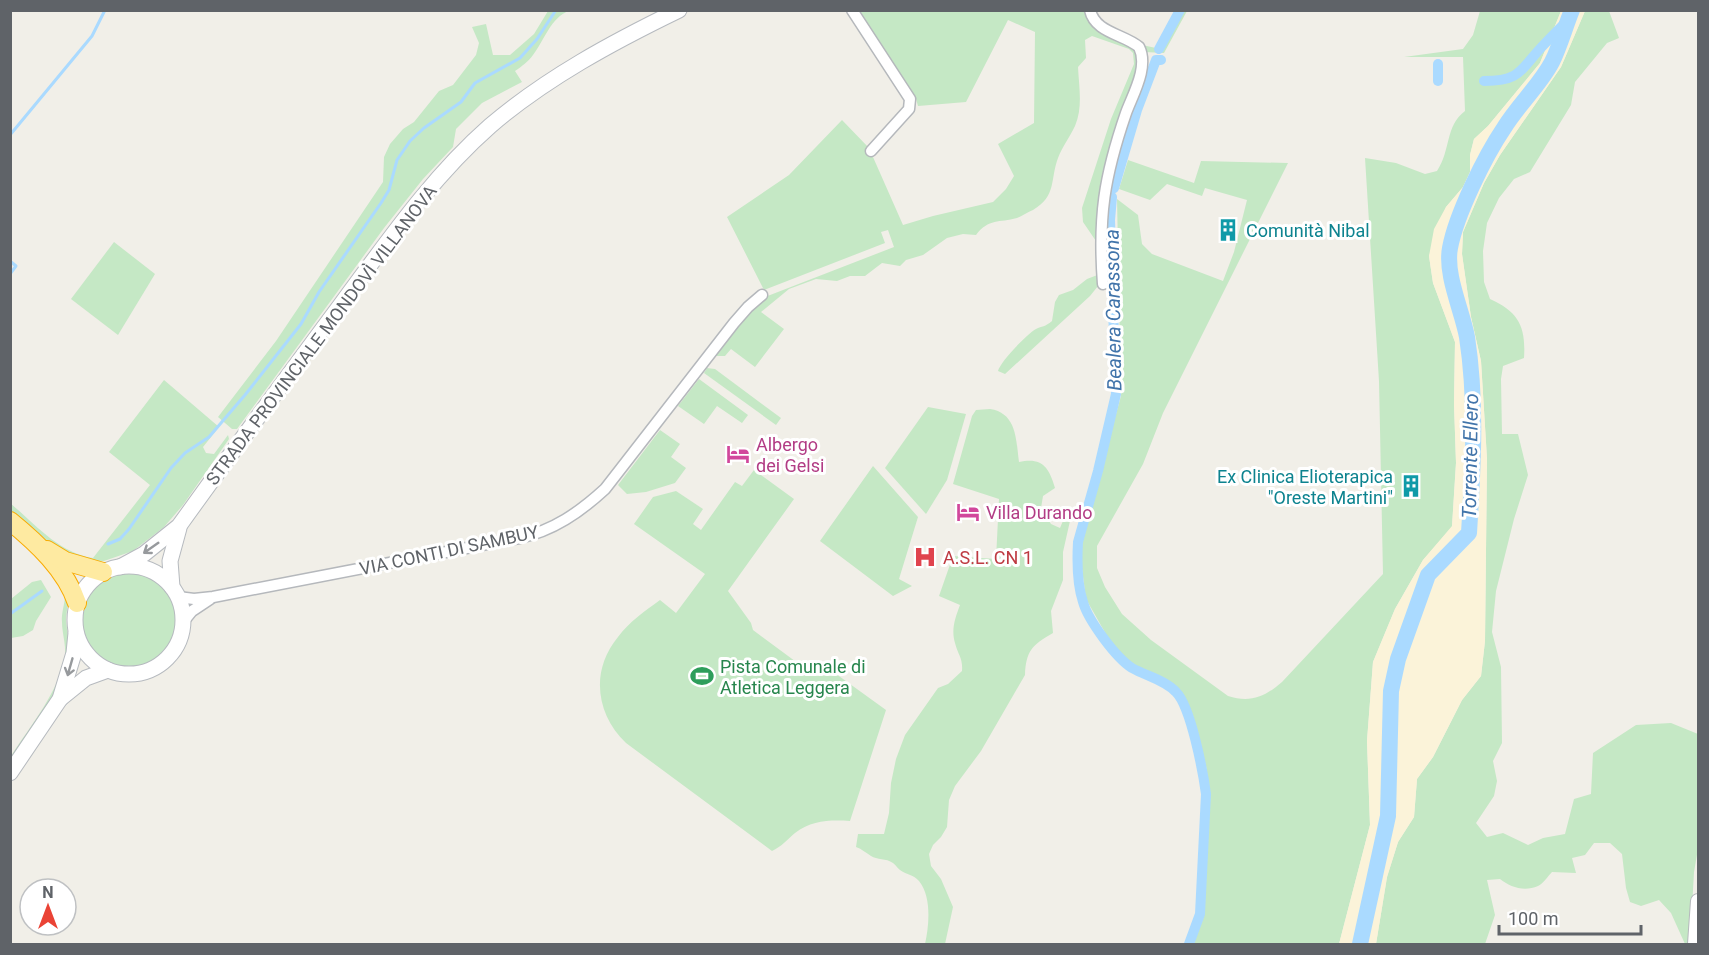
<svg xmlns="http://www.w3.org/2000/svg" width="1709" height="955" viewBox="0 0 1709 955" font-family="Roboto,sans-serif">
	<rect width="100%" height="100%" fill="#f1efe8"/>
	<g fill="#c5e8c5">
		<path d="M548 11H569C551 17 544 41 533 55 528 62 522 66 515 71L522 82 482 103 456 129 453 147 423 179 384 228 237 429H232L218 417 276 341 383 182 384 157 390 144 403 129 414 122 439 91 453 85 476 55 479 43 472 27 486 24 493 55H510L534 34Z"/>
		<path d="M856 11H1087L1136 50 1139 64C1120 123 1094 182 1098 244L1083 222 1082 208 1111 119 1134 64 1133 53 1129 49 1092 36 1085 40 1086 58 1078 67C1079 87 1083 107 1075 126 1070 137 1062 147 1058 158 1050 179 1057 196 1033 210 1028 212 1022 216 1017 218 999 223 989 218 976 235L963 234 947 238 923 255 906 260 900 266 882 263 865 276H850L837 281 816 279 789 289 761 312 784 329 755 367 731 349 725 356H714L740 321 765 297 894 247 888 230 881 232 885 243 764 290 727 217 789 175 842 120 869 148 903 225 933 216 993 202 1006 189 1014 176 998 144 1034 123 1035 32 1008 20 966 102 918 106 916 99Z"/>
		<path d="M1175 11H1187L1164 53 1145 52 1142 45 1156 48Z"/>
		<path d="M1480 11H1561L1540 63 1488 126 1474 139 1470 155V172L1463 187 1446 207 1429 256 1433 283 1455 342 1454 404 1456 463 1452 527 1423 560 1395 609 1373 662 1367 741 1370 825 1339 944H1193L1203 919 1204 906 1209 787 1206 766 1189 706 1182 694 1174 686 1138 667 1121 655 1111 643 1086 599 1080 554 1081 540 1121 396 1117 199 1138 215 1142 244 1152 254 1223 281 1234 252 1247 200 1205 188 1202 196 1167 184 1150 200 1119 189 1128 160 1194 183 1201 161 1288 163 1163 413 1143 464 1097 546V568L1105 587 1122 614 1151 640 1228 696C1250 703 1265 697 1282 682L1383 574 1379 381 1365 158 1396 163 1425 174 1437 171C1451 150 1445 126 1465 111L1463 57H1404L1463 49 1473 35Z"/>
		<path d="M1585 11H1609L1619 38 1607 43 1575 82 1571 105 1530 172 1514 179 1499 198 1487 223 1483 251 1484 282 1490 299C1519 312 1526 327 1524 358L1503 366 1501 379 1502 434H1518L1528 475 1514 519 1496 591 1492 632 1501 667 1502 743 1493 761 1497 781 1494 796 1476 823 1487 837 1503 833 1528 845 1543 838 1565 834 1574 799 1591 794 1593 753 1636 725 1671 723 1698 734V849L1694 872 1690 944H1685L1671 913 1659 900 1641 906 1630 902 1626 888 1622 854 1610 843H1594L1585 855 1572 858 1576 873 1552 872C1548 876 1543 884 1538 886 1524 892 1510 887 1500 879L1487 880 1495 915 1485 944H1376L1387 877 1398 842 1414 817 1417 779 1433 757 1462 700 1481 676 1485 641 1487 459 1481 361 1471 317 1462 254 1463 232 1484 183 1500 155 1561 67Z"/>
		<path d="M114 242 155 274 118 335 71 299Z"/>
		<path d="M1100 274 1098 286 1090 296 1005 374 998 371C1000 362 1027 334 1036 329 1042 326 1045 327 1052 321L1055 302 1059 295 1073 290 1087 279Z"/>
		<path d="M707 368 715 369 781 418 776 425 704 373Z"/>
		<path d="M699 379 748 415 742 423 717 406 704 424 678 406Z"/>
		<path d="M164 380 219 427 203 447 206 453 214 454 228 435 229 439 183 505 164 527 133 551 104 561H84L48 543 11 511 10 503C35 524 59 553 93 558L150 485 109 452Z"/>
		<path d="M928 407 966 414 947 480 926 514 885 468Z"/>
		<path d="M990 409C1017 413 1016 440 1019 462 1042 457 1049 467 1055 488L1043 496 1041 508 1051 524 1060 528 1065 516 1072 512 1063 552V580L1051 611 1053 633C1032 645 1026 651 1025 675L981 751 955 786 949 800 947 827 941 837 933 845 929 854 931 866 941 879 953 907 945 944H925C929 926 932 897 919 881 913 874 906 875 900 870 897 868 896 865 893 863 886 858 877 860 871 856 866 853 862 849 856 847L858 834H884L889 813 891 783 896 759 905 735 938 688 948 684 962 671C963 658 958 655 955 643 951 630 955 618 960 605L939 596 953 556 996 559 999 499 953 484 972 416 976 410Z"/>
		<path d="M660 430 680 444 671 457 686 468 675 483 646 492 627 494 618 485Z"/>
		<path d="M873 466 918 517 899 579 912 586 893 596 820 541Z"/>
		<path d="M754 470 794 499 728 591 751 623 753 630 803 667 813 664 832 671 886 710 850 821C830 820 812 820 795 833 788 839 781 847 772 851L626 743C596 714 590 671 618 637 629 622 645 611 660 600L676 613 705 574 634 524 653 497 676 491 703 509 693 524 701 530 735 482 742 486Z"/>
		<path d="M11 528C30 545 55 564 67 588 71 598 66 610 66 620 67 632 70 645 68 657 63 692 30 732 11 761V756C30 726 60 691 65 655 66 644 62 633 62 622 61 613 65 604 65 595 63 572 27 547 11 533Z"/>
		<circle cx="129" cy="620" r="47"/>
		<path d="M41 580 51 597 36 621 33 630 23 636 11 638V599L32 582Z"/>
	</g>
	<path fill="#fbf3d9" d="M1561 11H1585L1561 67 1500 155 1484 183 1463 232 1462 254 1471 317 1481 361 1487 459 1485 641 1481 676 1462 700 1433 757 1417 779 1414 817 1398 842 1387 877 1376 944H1339L1370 825 1367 741 1373 662 1395 609 1423 560 1452 526 1456 463 1454 404 1455 342 1433 283 1429 256 1434 229 1446 207 1463 187 1470 172V155L1474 139 1488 126 1540 63Z"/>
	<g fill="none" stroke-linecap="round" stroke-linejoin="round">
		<g stroke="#aadaff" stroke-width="3">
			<path d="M10 135 92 36 105 10"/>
			<path d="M10 261 16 266 10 274"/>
			<path d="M108 544 120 539 129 529 171 468 185 453 209 437 245 395 301 324 319 292 381 203 389 190 397 160 410 141 424 128 461 102 475 83 520 58 537 39 556 10"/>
			<path d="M10 614 42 591"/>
		</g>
		<g stroke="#aadaff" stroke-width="10">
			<path d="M1159 49 1180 10"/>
			<path d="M1438 64V81"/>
			<path d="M1484 81C1517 81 1519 73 1538 51 1548 40 1558 30 1568 20"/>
			<path d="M1114 188 1137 110 1156 60H1161"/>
			<path d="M1112 197 1110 220 1116 394 1098 471 1078 542C1077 560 1077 584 1083 602 1088 620 1116 658 1132 668 1146 676 1165 680 1176 692 1191 707 1203 772 1206 794L1200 914 1189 944"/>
		</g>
		<path stroke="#aadaff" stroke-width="16" d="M1360 944 1388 816 1391 691 1398 659 1428 575 1469 533C1473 468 1477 402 1467 337 1462 310 1445 275 1450 248 1456 215 1485 156 1504 128 1518 105 1540 85 1552 62 1560 46 1565 27 1572 10"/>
		<g stroke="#b5b8bc" stroke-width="13">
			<g id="minor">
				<path d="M852 10 910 99 909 109 871 151"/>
				<path d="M1090 10C1095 33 1124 34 1139 47 1149 67 1133 94 1126 113 1104 177 1098 217 1103 284"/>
				<path d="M178 597 194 599 213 597 519 538C553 531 580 512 605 489L734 323 748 307 762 295"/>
				<path d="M183 622 192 611 210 599"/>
			</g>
		</g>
		<g stroke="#b5b8bc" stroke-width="16">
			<path id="tertiary" d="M1695 944 1698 901"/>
		</g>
		<g stroke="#b6babf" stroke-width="17">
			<g id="secondary">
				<circle cx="129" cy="620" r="54"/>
				<path d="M120 567 144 554 179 526C233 451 287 377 342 303 388 241 432 177 490 126 546 78 613 42 679 10"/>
				<path d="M172 587 170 561 179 528"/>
				<path d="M60 699 86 678 108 670"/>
				<path d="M10 773 60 699 74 653 76 633"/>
			</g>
		</g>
		<g stroke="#f9ab00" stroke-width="20">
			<g id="trunk">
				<path d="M10 521C37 543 66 570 77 603"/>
				<path d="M47 550 65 561 103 572"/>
			</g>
		</g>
		<use href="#minor" stroke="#fff" stroke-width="10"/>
		<use href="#tertiary" stroke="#fff" stroke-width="14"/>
		<use href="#secondary" stroke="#fff" stroke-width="15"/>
		<use href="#trunk" stroke="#feeaa1" stroke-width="18"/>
	</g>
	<defs><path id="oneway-shaft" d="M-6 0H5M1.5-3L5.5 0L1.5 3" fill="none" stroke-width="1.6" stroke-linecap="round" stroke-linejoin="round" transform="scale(1.5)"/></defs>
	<g stroke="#979a9d">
		<use href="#oneway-shaft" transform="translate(151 548) rotate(145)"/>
		<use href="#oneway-shaft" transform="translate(70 667) rotate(106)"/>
	</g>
	<defs>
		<g id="building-bare" transform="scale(1.8)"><path d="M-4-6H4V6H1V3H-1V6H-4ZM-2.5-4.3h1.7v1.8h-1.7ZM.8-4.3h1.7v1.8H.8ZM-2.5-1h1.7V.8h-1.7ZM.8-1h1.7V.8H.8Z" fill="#0f9aa8" stroke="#fff" stroke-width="2.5" paint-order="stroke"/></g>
		<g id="hotel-bare" transform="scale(1.8)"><path d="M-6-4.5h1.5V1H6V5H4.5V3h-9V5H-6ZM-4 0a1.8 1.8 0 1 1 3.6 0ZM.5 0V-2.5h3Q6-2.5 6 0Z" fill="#d1479c" stroke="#fff" stroke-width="2.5" paint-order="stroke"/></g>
		<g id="hospital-bare" transform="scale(1.8)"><path d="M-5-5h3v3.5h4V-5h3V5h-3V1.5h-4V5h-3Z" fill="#e0444e" stroke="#fff" stroke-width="2.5" paint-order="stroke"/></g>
		<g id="stadium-bare" transform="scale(1.8)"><path d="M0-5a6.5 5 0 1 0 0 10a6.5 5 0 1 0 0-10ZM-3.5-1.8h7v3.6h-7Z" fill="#2e9e5b" stroke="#fff" stroke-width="2.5" paint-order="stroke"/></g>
	</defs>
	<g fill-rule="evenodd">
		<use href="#building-bare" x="1228" y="230"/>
		<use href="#hotel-bare" x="738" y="454"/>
		<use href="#building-bare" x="1411" y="486"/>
		<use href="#hotel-bare" x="968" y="512"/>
		<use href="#hospital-bare" x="925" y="557"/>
		<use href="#stadium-bare" x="702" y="676"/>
	</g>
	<g text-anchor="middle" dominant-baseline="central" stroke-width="6" stroke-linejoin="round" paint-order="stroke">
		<g font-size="18" fill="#0d838f" stroke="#fff" text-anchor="start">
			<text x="1246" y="230">Comunità Nibal</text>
			<text x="1393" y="476" text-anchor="end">Ex Clinica Elioterapica<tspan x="1393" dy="21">"Oreste Martini"</tspan></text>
		</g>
		<g font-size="18" fill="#5f6368" stroke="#fff">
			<text transform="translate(321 335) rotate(-53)">STRADA PROVINCIALE MONDOVÌ VILLANOVA</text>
			<text transform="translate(449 550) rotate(-12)">VIA CONTI DI SAMBUY</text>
		</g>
		<g font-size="18" fill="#b23c85" stroke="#fff" text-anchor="start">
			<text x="756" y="444">Albergo<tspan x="756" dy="21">dei Gelsi</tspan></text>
			<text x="986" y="512">Villa Durando</text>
		</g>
		<g font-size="18" fill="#be3a42" stroke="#fff" text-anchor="start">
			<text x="943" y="557">A.S.L. CN 1</text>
		</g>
		<g font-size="18" fill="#27864d" stroke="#fff" text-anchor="start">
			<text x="720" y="666">Pista Comunale di<tspan x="720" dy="21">Atletica Leggera</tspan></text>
		</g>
		<g font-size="20" font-style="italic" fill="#4174aa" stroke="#fff">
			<text transform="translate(1113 310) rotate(-91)">Bealera Carassona</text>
			<text transform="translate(1470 456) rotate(-89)">Torrente Ellero</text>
		</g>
	</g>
	<rect width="1709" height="955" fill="none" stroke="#5f6368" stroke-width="24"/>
	<g transform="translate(48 907)"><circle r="28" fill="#ffffff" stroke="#bfc1c3" stroke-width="1.5"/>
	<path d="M0-4.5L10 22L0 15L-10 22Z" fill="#ea4335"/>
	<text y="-9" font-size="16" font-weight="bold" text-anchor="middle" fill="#5f6368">N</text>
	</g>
	<path d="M1499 925v9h142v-9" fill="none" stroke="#5f6368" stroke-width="3"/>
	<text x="1508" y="925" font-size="18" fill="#5f6368" stroke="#ffffff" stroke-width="4.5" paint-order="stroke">100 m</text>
</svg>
